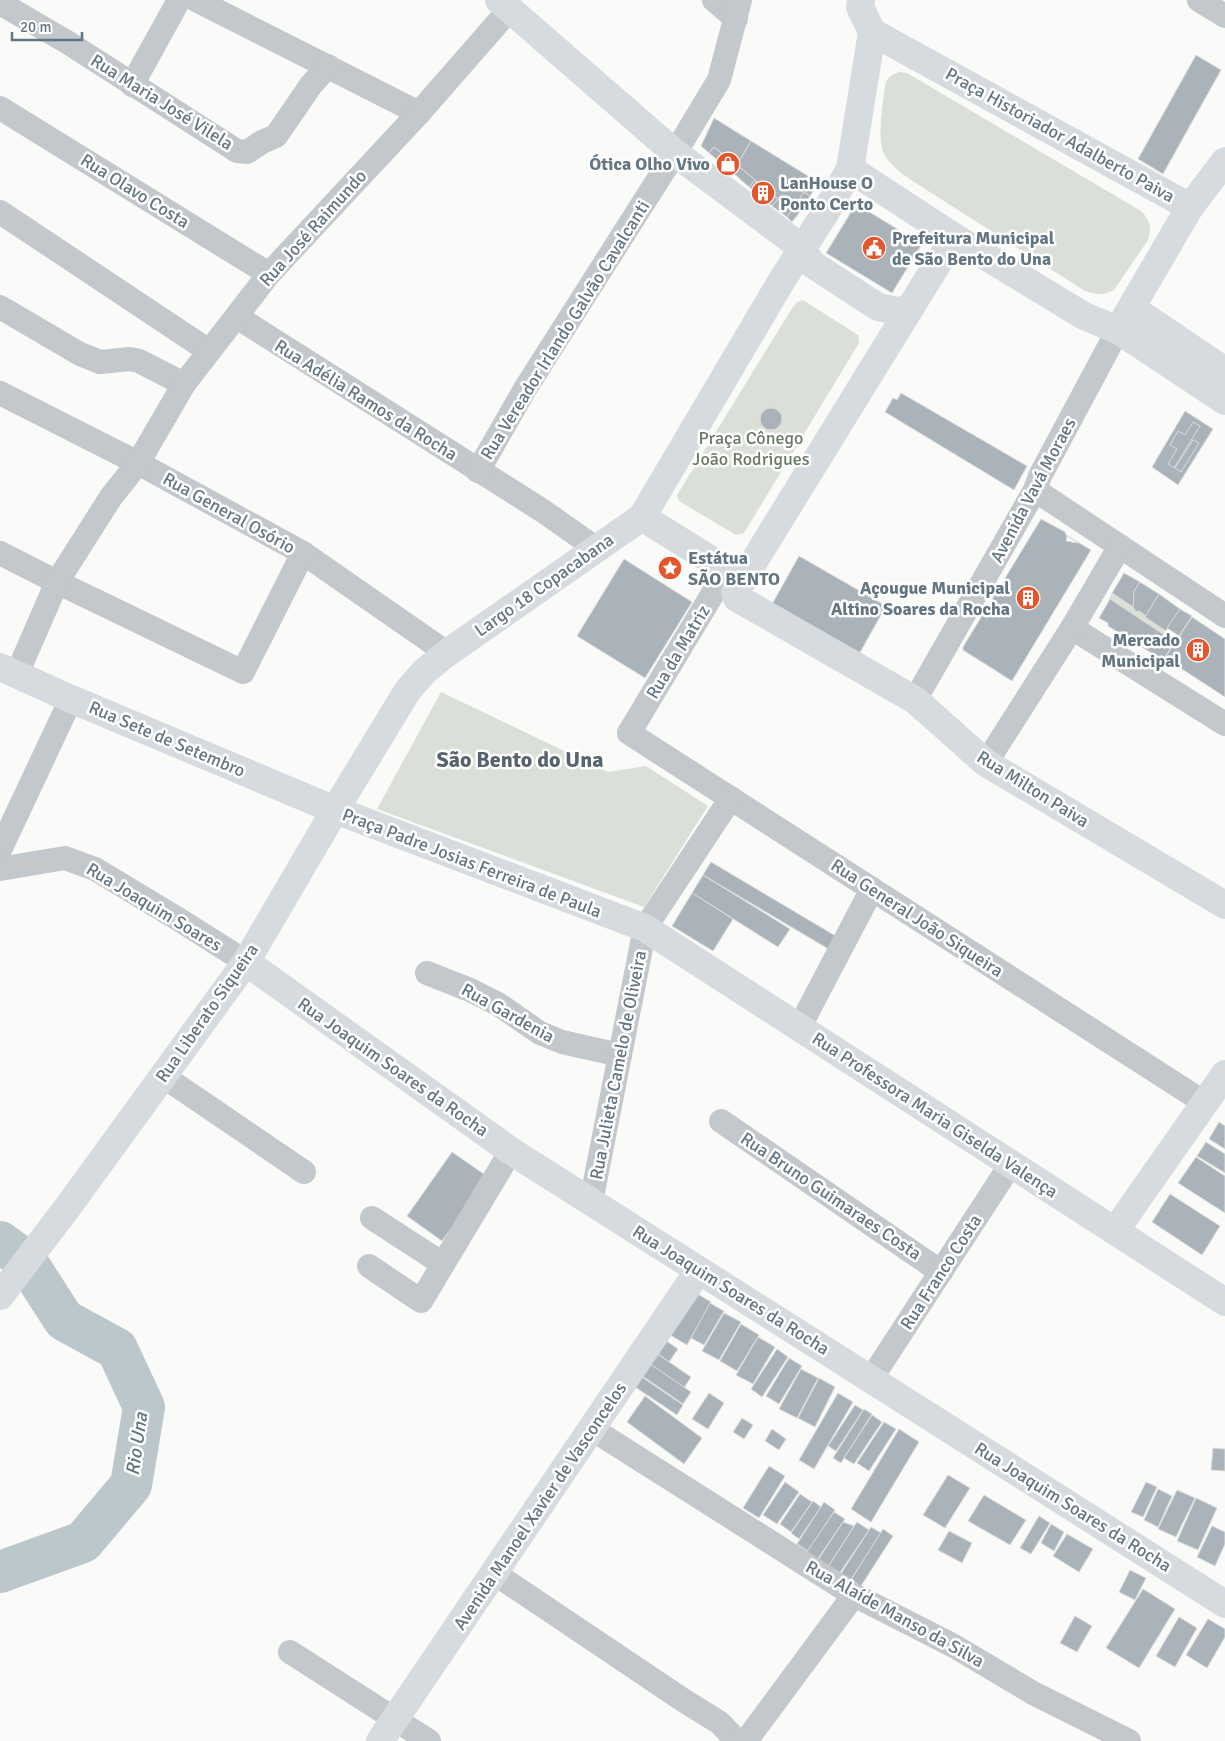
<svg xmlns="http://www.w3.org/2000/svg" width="1225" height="1741" viewBox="0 0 1225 1741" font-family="Signika,sans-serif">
	<rect width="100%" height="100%" fill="#fafaf8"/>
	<g fill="#dadfd7">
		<path d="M900 72 907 73 1141 211C1150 220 1152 228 1148 240L1114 290C1104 296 1095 294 1085 291L911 180C901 173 892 166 885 156 876 140 883 105 885 86 886 78 892 74 900 72Z"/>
		<path d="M803 300 858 335 859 343 744 533 736 535 684 504 678 500 677 495 791 310 797 302Z"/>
		<path d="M1112 593 1134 608 1136 612 1139 611 1166 631 1163 635 1109 599Z"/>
		<path d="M441 692 608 772 646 766 708 806 644 907 377 809Z"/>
	</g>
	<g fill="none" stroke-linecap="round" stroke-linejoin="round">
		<path stroke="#bbc7cb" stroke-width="42" d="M0 1242 26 1261 64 1320 117 1349 144 1407 131 1485 83 1542 0 1572"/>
	</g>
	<g fill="#aab3b9" stroke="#dcdcda">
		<path d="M1196 55 1221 70 1163 174 1138 159Z"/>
		<path d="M714 118 751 141 737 165 714 147 709 153 701 146Z"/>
		<path d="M751 141 813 179 792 210 737 165Z"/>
		<path d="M714 147 725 156 720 162 709 153Z"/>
		<path d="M725 156 737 165 732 172 720 162Z"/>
		<path d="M737 165 755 180 749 187 732 172Z"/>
		<path d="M813 179 819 183 810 196 804 192Z"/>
		<path d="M755 180 778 199 772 206 749 187Z"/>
		<path d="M804 192 810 196 802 209 795 205Z"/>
		<path d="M778 199 792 210 787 217 772 206Z"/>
		<path d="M856 204 922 244 892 293 826 253Z"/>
		<path d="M795 205 802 209 792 222 787 217Z"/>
		<path d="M901 393 1027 466 1014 490 885 412 893 398 897 400Z"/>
		<circle cx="771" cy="419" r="11"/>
		<path d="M1185 411 1213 429 1178 485 1152 467Z"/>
		<path d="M1193 422 1200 426 1174 468 1168 464 1177 449 1170 445 1178 431 1185 435Z"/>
		<path d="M1193 440 1199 443 1181 472 1175 468Z"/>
		<path d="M1041 519 1065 532 1067 537 1066 541 1078 543 1066 535 1091 550 1012 681 963 650V647Z"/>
		<path d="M799 556 886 606 854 663 767 613Z"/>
		<path d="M624 559 692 602 645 678 577 636Z"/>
		<path d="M1124 573 1140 582 1133 607 1112 593Z"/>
		<path d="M1140 582 1159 594 1146 616 1139 611 1136 612 1133 607 1134 591Z"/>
		<path d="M1159 594 1180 609 1166 631 1145 617Z"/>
		<path d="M1110 599 1175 642 1163 660 1108 626V623L1099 618Z"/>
		<path d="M1180 609 1192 616 1179 636 1167 628Z"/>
		<path d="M1192 617 1225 639V697L1165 658Z"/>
		<path d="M711 862 839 938 832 951 703 875Z"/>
		<path d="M703 875 790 929 778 947 692 893Z"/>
		<path d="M692 893 733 919 713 951 672 926Z"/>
		<path d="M1219 1122 1225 1126V1149L1209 1139Z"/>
		<path d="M1206 1142 1225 1154V1173L1197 1156Z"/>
		<path d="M452 1152 488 1177 442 1241 407 1216Z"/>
		<path d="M1196 1157 1225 1176V1213L1178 1183Z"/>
		<path d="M1170 1194 1220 1226 1202 1255 1152 1222Z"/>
		<path d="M694 1292 711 1302 687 1345 670 1335Z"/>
		<path d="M710 1303 724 1311 704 1345 691 1338Z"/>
		<path d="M724 1313 741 1322 719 1360 702 1351Z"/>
		<path d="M741 1324 759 1335 737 1371 720 1361Z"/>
		<path d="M758 1337 775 1347 753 1384 736 1375Z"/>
		<path d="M665 1340 678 1349 669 1362 657 1353Z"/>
		<path d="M777 1349 788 1357 762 1397 751 1389Z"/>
		<path d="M656 1353 691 1377 684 1388 649 1363Z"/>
		<path d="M789 1358 802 1366 779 1404 766 1396Z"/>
		<path d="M649 1363 691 1392 683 1404 641 1375Z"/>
		<path d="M801 1369 818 1378 797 1418 779 1409Z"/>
		<path d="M639 1375 683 1405 677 1415 632 1385Z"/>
		<path d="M819 1378 835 1387 815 1427 798 1418Z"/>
		<path d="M709 1393 724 1403 708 1429 692 1419Z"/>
		<path d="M838 1393 853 1402 814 1469 799 1460Z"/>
		<path d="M645 1396 702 1438 684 1464 627 1422Z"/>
		<path d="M855 1405 863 1410 836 1451 828 1446Z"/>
		<path d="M864 1409 872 1414 841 1463 833 1458Z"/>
		<path d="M872 1415 882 1422 854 1464 844 1458Z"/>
		<path d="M742 1418 753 1425 744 1439 733 1432Z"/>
		<path d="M884 1422 896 1429 869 1471 857 1463Z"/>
		<path d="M772 1429 786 1439 779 1450 765 1441Z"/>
		<path d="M899 1429 919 1442 871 1522 851 1509Z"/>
		<path d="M1213 1448 1225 1449V1471L1211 1470Z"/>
		<path d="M769 1466 785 1476 759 1518 743 1508Z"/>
		<path d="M948 1475 970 1488 945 1528 923 1515Z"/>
		<path d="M785 1482 799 1492 777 1524 763 1515Z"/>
		<path d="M1146 1482 1157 1487 1143 1517 1131 1512Z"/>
		<path d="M1158 1489 1172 1496 1158 1527 1144 1520Z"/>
		<path d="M1177 1490 1195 1498 1176 1537 1158 1529Z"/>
		<path d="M800 1494 812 1502 791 1532 780 1524Z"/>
		<path d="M984 1495 1026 1520 1010 1545 968 1521Z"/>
		<path d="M1196 1498 1217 1508 1198 1550 1177 1541Z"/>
		<path d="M813 1501 821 1507 799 1539 791 1533Z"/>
		<path d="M824 1502 835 1510 808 1551 797 1544Z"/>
		<path d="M834 1512 845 1519 817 1560 806 1553Z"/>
		<path d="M1039 1516 1050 1523 1031 1554 1020 1548Z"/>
		<path d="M843 1522 854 1526 828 1567 818 1560Z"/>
		<path d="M857 1522 869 1530 839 1574 828 1567Z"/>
		<path d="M1051 1524 1064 1532 1054 1551 1041 1543Z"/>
		<path d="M1212 1526 1225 1532V1544L1215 1566 1197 1557Z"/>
		<path d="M871 1527 881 1533 850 1581 840 1575Z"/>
		<path d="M883 1529 893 1536 859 1589 849 1583Z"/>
		<path d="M949 1531 972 1543 962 1563 938 1550Z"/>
		<path d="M1067 1534 1093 1549 1079 1572 1053 1556Z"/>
		<path d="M1130 1570 1146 1578 1135 1600 1119 1592Z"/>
		<path d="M1143 1589 1175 1609 1139 1668 1106 1648Z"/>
		<path d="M1075 1616 1092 1626 1077 1652 1060 1643Z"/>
		<path d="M1179 1617 1197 1628 1175 1667 1156 1656Z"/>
		<path d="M1208 1619 1225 1629V1637L1207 1668 1186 1655Z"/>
	</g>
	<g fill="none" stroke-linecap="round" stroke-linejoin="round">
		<g stroke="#c3c8cc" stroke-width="24">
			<path d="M196 0 419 113"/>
			<path d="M714 0 736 19"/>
			<path d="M1199 0 1225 16"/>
			<path d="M0 3 67 42 237 151 247 152 262 142 276 136 311 85 328 66"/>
			<path d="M132 85 179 0"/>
			<path d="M0 108 269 274"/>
			<path d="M0 212 209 351"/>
			<path d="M0 307 80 354 100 362 130 359 139 361 184 384"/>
			<path d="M237 317 543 511 597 549"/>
			<path d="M0 393 138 463 303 553 447 653"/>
			<path d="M478 471 525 389 675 153 719 80 740 0"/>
			<path d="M1035 490 1225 616"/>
			<path d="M0 553 57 582 243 672 303 553"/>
			<path d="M727 570 629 733 1205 1103"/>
			<path d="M1072 628 1225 724"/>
			<path d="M17 674 57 582 111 497 138 463 184 384 269 274 419 113 510 9"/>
			<path d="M915 700 1035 490 1040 476 1118 330"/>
			<path d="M986 763 1072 628 1120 546"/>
			<path d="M0 850 71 699"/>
			<path d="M0 869 65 858 95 869 178 919 246 962"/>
			<path d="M427 973 470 990 498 1004 540 1033 562 1042 620 1055"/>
			<path d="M799 1028 872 889"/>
			<path d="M163 1076 304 1172"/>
			<path d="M721 1121 941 1272"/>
			<path d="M591 1202 645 928 731 798"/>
			<path d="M372 1218 443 1264"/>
			<path d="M369 1266 421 1301 511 1151"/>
			<path d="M871 1379 1011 1164"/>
			<path d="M592 1429 854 1595 954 1646 1033 1693 1129 1741"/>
			<path d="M494 1573 683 1700 720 1723 732 1736 733 1741"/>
			<path d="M290 1652 429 1741"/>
			<path d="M746 1741 854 1595"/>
		</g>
		<g stroke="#d6dbdf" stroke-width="28">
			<path d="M499 0 675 153 802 248 812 264 878 307 897 311 908 309"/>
			<path d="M872 32 1190 207"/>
			<path d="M850 169 954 237 1084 316 1118 330 1225 401"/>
			<path d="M954 237 735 592 737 598 915 700 986 763 1225 905"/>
			<path d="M1132 308 1225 371"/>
			<path d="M1118 330 1190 207 1225 161"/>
			<path d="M642 517 743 580"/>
			<path d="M0 667 71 699 335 810 645 928 1225 1302"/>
			<path d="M246 962 511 1151 1225 1604"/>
			<path d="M1115 1231 1225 1074"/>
			<path d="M0 1296 67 1208 246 962 335 810 408 690 425 671 447 653 642 517 782 280 824 215 850 169 872 32 860 7 861 0"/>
			<path d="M380 1741 699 1270"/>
		</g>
	</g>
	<defs>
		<g id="shop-disc" transform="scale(1.25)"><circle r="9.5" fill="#e4572e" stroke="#fff"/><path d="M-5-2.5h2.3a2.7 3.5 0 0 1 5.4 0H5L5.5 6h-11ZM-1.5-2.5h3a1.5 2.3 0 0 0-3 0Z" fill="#fff"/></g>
		<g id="building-disc" transform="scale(1.25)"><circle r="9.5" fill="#e4572e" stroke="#fff"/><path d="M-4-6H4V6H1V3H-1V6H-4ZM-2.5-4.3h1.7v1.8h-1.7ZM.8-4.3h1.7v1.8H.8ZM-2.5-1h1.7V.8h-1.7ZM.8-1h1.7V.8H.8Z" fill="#fff"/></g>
		<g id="civic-disc" transform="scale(1.25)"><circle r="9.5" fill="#e4572e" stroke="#fff"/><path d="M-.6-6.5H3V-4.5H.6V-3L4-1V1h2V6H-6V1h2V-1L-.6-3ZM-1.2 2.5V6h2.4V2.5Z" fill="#fff"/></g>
		<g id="sight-disc" transform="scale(1.25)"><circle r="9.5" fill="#e4572e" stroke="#fff"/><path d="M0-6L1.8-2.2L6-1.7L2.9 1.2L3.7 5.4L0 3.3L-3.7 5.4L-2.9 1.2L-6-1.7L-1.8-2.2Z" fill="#fff"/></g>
	</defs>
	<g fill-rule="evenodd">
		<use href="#shop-disc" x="728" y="164"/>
		<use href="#building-disc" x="763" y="193"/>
		<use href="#civic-disc" x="874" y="248"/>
		<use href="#sight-disc" x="670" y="568"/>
		<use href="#building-disc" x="1028" y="598"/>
		<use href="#building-disc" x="1198" y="650"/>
	</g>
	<g text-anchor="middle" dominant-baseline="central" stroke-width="5" stroke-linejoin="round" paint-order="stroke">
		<g font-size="18" fill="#657683" stroke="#fff">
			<text transform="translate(162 102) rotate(32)">Rua Maria José Vilela</text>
			<text transform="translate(1060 135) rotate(29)">Praça Historiador Adalberto Paiva</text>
			<text transform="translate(135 191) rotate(32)">Rua Olavo Costa</text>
			<text transform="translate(313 228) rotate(-48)">Rua José Raimundo</text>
			<text transform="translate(565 330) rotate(-58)">Rua Vereador Irlando Galvão Cavalcanti</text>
			<text transform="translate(366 400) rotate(32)">Rua Adélia Ramos da Rocha</text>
			<text transform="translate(1033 490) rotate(-62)">Avenida Vavá Moraes</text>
			<text transform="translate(229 513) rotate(29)">Rua General Osório</text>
			<text transform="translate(544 585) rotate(-35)">Largo 18 Copacabana</text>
			<text transform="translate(678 652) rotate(-59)">Rua da Matriz</text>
			<text transform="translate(167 739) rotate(23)">Rua Sete de Setembro</text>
			<text transform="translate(1033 789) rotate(32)">Rua Milton Paiva</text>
			<text transform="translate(472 863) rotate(21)">Praça Padre Josias Ferreira de Paula</text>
			<text transform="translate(154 907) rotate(31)">Rua Joaquim Soares</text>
			<text transform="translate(917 918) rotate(33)">Rua General João Siqueira</text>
			<text transform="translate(207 1013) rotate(-55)">Rua Liberato Siqueira</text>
			<text transform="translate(508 1013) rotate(29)">Rua Gardenia</text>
			<text transform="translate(618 1065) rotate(-79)">Rua Julieta Camelo de Oliveira</text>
			<text transform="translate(393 1067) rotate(35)">Rua Joaquim Soares da Rocha</text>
			<text transform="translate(935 1115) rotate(33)">Rua Professora Maria Giselda Valença</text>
			<text transform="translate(831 1196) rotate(34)">Rua Bruno Guimaraes Costa</text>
			<text transform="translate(941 1272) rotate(-57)">Rua Franco Costa</text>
			<text transform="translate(731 1290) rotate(32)">Rua Joaquim Soares da Rocha</text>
			<text transform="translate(540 1506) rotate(-56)">Avenida Manoel Xavier de Vasconcelos</text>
			<text transform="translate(1073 1507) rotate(32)">Rua Joaquim Soares da Rocha</text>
			<text transform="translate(895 1614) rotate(29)">Rua Alaíde Manso da Silva</text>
		</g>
		<g font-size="18" font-weight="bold" fill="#657683" stroke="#fff" text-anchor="end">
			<text x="710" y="164">Ótica Olho Vivo</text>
			<text x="780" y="183" text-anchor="start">LanHouse O<tspan x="780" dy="21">Ponto Certo</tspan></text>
			<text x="892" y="238" text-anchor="start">Prefeitura Municipal<tspan x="892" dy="21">de São Bento do Una</tspan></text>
			<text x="688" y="558" text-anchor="start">Estátua<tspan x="688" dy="21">SÃO BENTO</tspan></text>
			<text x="1010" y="588">Açougue Municipal<tspan x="1010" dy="21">Altino Soares da Rocha</tspan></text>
			<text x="1180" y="640">Mercado<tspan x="1180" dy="21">Municipal</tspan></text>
		</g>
		<g font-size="18" fill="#687a64" stroke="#fff">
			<text x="751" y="438">Praça Cônego<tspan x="751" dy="21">João Rodrigues</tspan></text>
		</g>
		<g font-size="19" font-style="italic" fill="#60757c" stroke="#fff">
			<text transform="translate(137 1444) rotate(-82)">Rio Una</text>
		</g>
		<g font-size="22" font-weight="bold" fill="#57646e" stroke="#fff">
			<text x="520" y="759">São Bento do Una</text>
		</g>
	</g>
	<path d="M12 32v8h70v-8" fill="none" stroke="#657683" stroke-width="2.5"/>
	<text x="20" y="32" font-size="15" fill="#657683" stroke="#ffffff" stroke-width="4" paint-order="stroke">20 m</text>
</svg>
